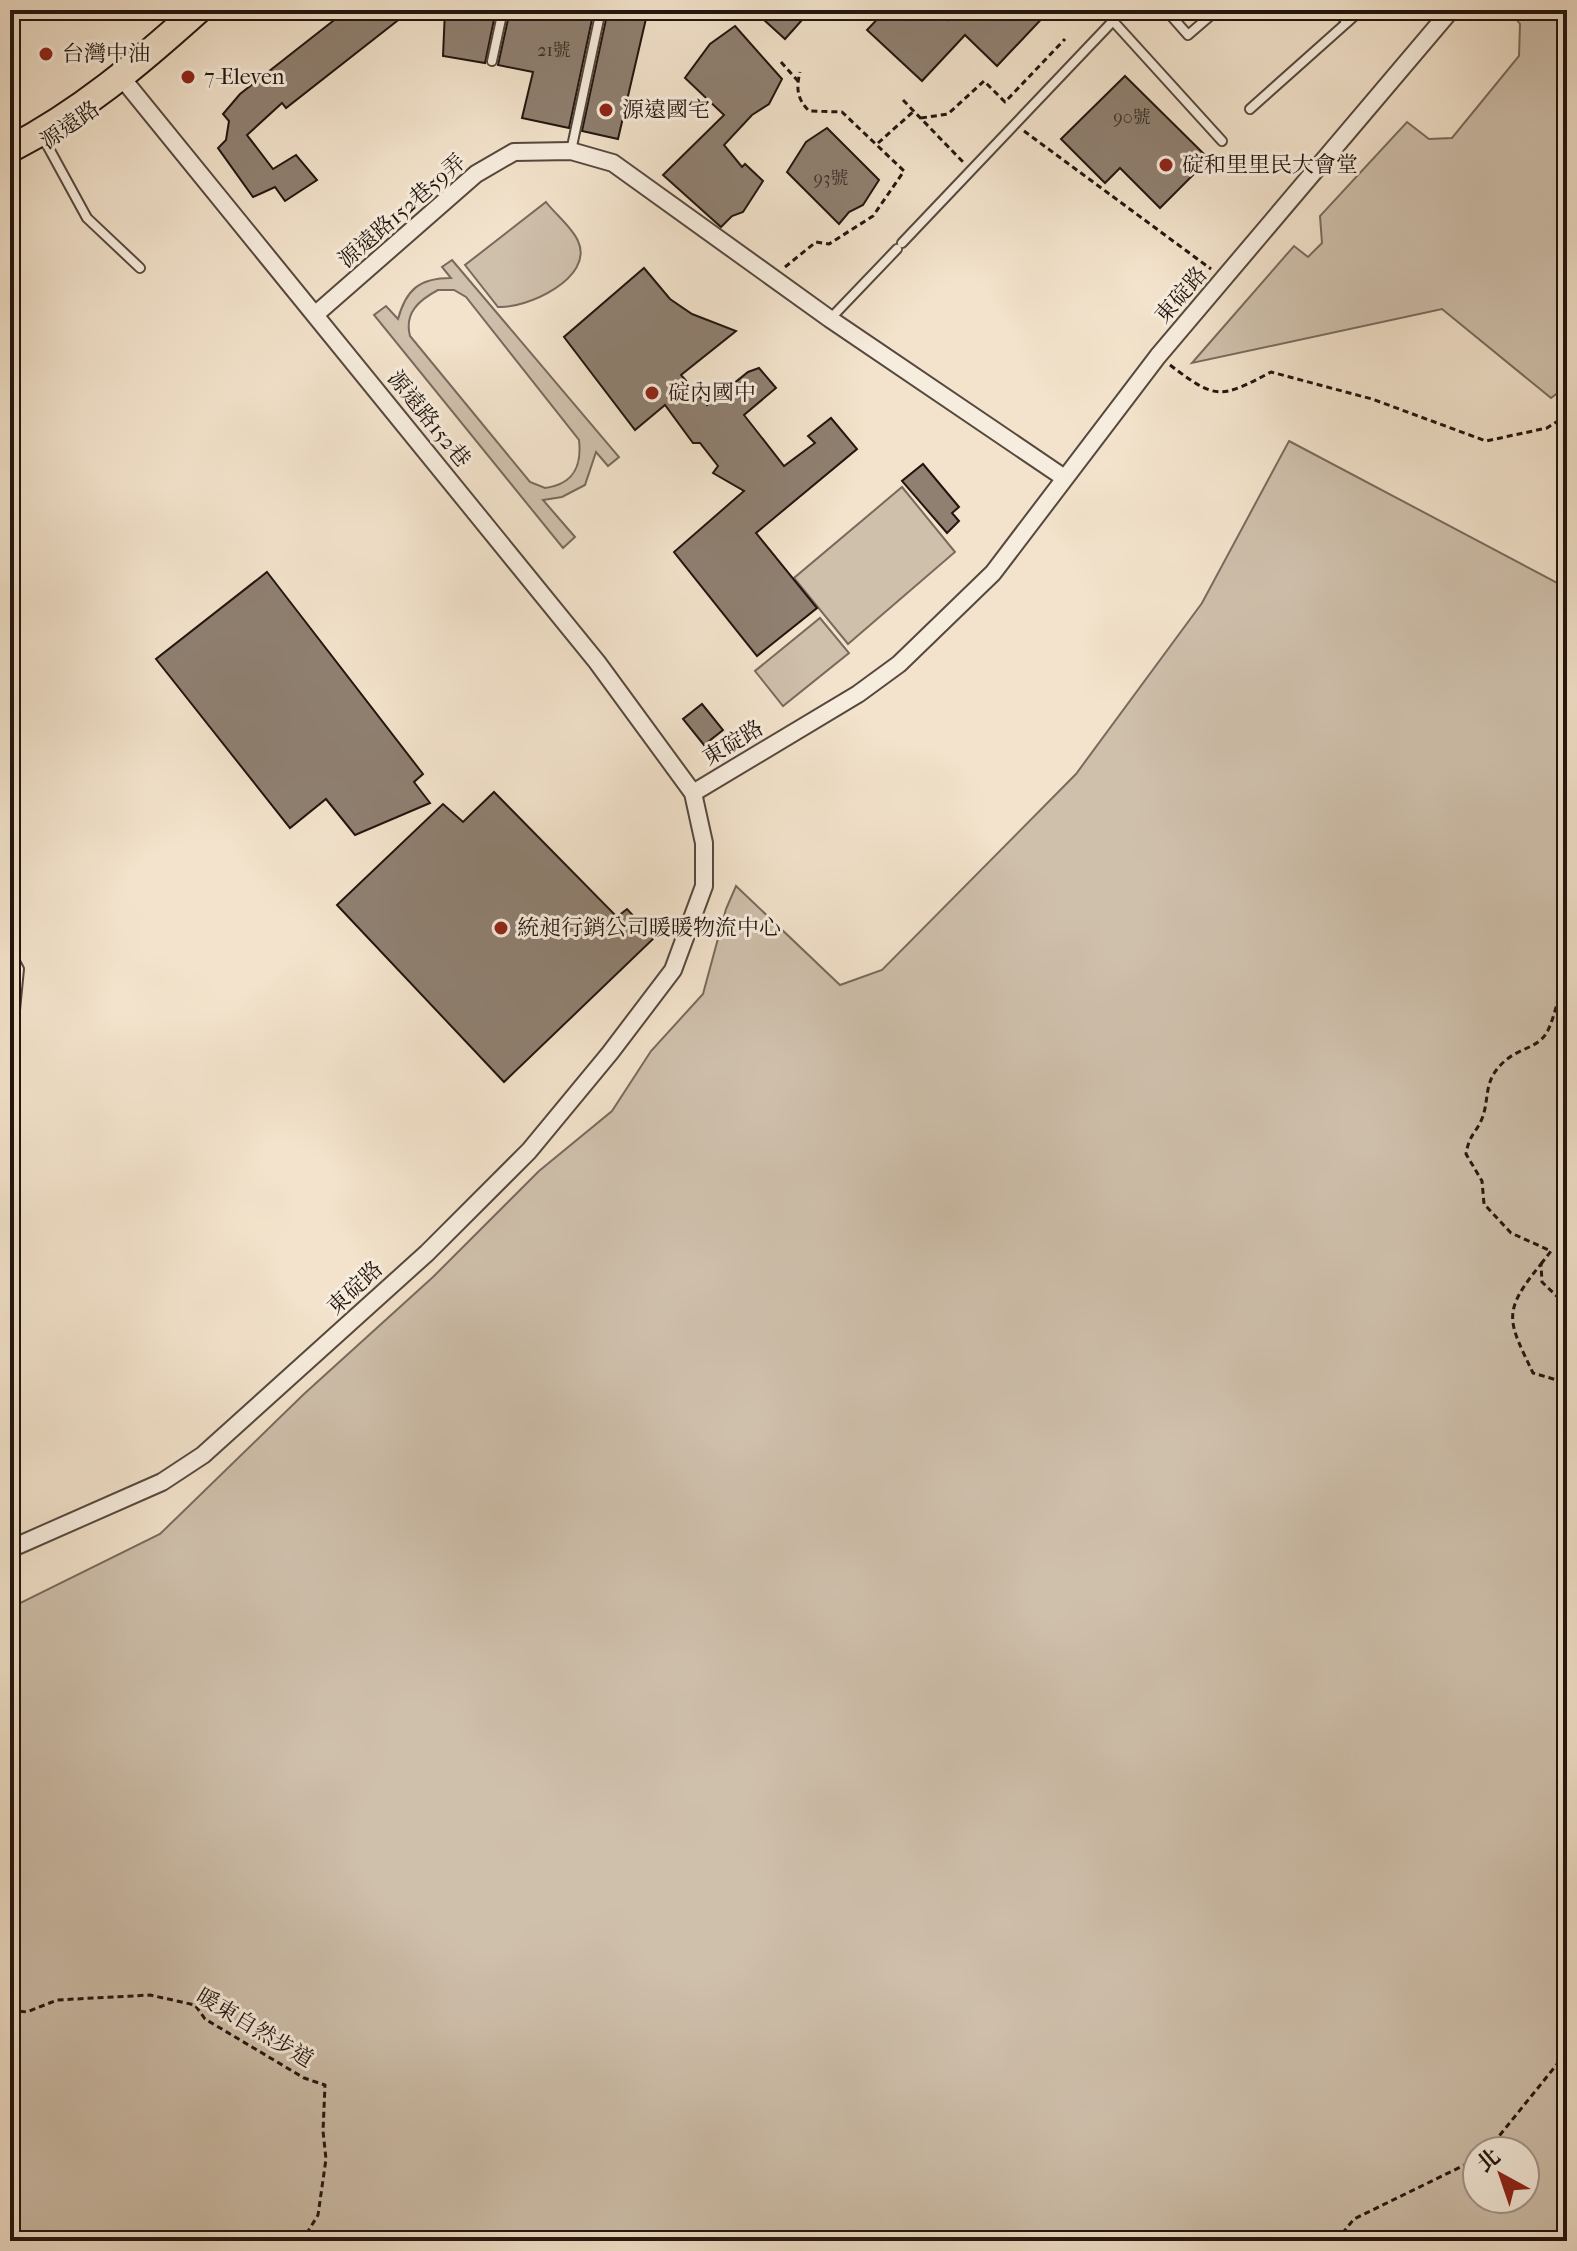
<svg xmlns="http://www.w3.org/2000/svg" width="1577" height="2251" viewBox="0 0 1577 2251" font-family="'IM FELL French Canon','Noto Serif TC',serif">
	<rect width="100%" height="100%" fill="#f3e3cc"/>
	<filter id="stains"><feTurbulence type="fractalNoise" baseFrequency=".0025" numOctaves="4"/><feColorMatrix values="0 0 0 0 .2 0 0 0 0 .09 0 0 0 0 .02 0 0 0 .5 -.17"/></filter>
	<radialGradient id="worn" r=".72"><stop offset=".6" stop-color="#630" stop-opacity="0"/><stop offset="1" stop-color="#630" stop-opacity=".3"/></radialGradient>
	<g fill="#cfc0ac" stroke="#786a5d" stroke-width="2" fill-rule="evenodd">
		<path d="M1509 10H1567V386L1551 398 1442 309 1192 363 1294 246 1308 257 1322 243 1320 216 1407 122 1429 139 1452 138 1519 56 1520 24Z"/>
		<path d="M546 202C555 214 572 227 578 241 595 278 526 309 498 307L465 265Z"/>
		<path d="M452 260 619 457 608 466 596 452 585 485 562 497 543 500 575 537 563 548 374 315 386 306 398 319C406 290 419 278 451 278L442 267ZM438 290H454L466 297 579 440C582 466 574 484 545 488L530 482 410 336C404 313 419 300 438 290Z"/>
		<path d="M1289 441 1567 588V2241H10V1608L160 1534 304 1394 433 1277 539 1171 612 1111 651 1051 703 994 726 909 736 886 840 985 882 970 1076 774 1202 603ZM1525 2151V2199H1477V2151Z"/>
		<path d="M902 487 955 552 848 644 794 578Z"/>
		<path d="M820 618 849 653 783 706 755 671Z"/>
	</g>
	<g fill="#8f8071" stroke="#22140e" stroke-width="2">
		<path d="M347 10H411L286 108 282 103 247 135 273 169 296 155 317 180 285 201 275 187 253 197 218 148 226 140 229 121 223 114 240 94Z"/>
		<path d="M445 10H496L485 63 443 56Z"/>
		<path d="M510 10H594L569 128 522 118 533 72 498 65Z"/>
		<path d="M608 10H648L618 139 582 131Z"/>
		<path d="M753 10H811L785 39Z"/>
		<path d="M886 10H938L948 20 957 10H1050L997 66 965 35 922 81 867 30Z"/>
		<path d="M735 26 782 79 769 104 752 115 724 145 742 167 745 164 763 181 743 212 732 216 721 227 663 175 724 115 685 78 710 44Z"/>
		<path d="M1125 76 1209 159 1160 208 1120 168 1105 183 1061 139Z"/>
		<path d="M827 128 879 180 863 205 849 212 839 224 787 172 806 142Z"/>
		<path d="M644 268 670 299 692 314 736 331 681 375 707 405 748 372 759 368 776 388 744 415 784 466 815 443 808 436 831 418 857 449 756 533 817 608 757 656 674 552 744 491 713 473 718 466 700 443H693L665 405 635 430 564 337Z"/>
		<path d="M923 464 959 507 952 513 959 521 947 533 902 481Z"/>
		<path d="M267 572 423 774 414 782 430 803 355 835 326 799 290 828 156 659Z"/>
		<path d="M702 704 723 730 704 745 683 719Z"/>
		<path d="M494 792 617 917 627 909 654 938 504 1082 337 905 443 804 463 822Z"/>
	</g>
	<g fill="none" stroke-linecap="round" stroke-linejoin="round">
		<g stroke="#56483e" stroke-width="12">
			<g id="service">
				<path d="M1103 10 1222 141"/>
				<path d="M1166 10 1188 35 1217 10"/>
				<path d="M1336 10 1347 22"/>
				<path d="M492 61 503 10"/>
				<path d="M1250 109 1361 10"/>
				<path d="M46 143 87 218 140 268"/>
				<path d="M571 151 601 10"/>
				<path d="M902 243 1113 21"/>
				<path d="M830 319 897 249"/>
				<path d="M10 952 19 969 15 1010 10 1015"/>
			</g>
		</g>
		<g stroke="#56483e" stroke-width="20">
			<g id="minor">
				<path d="M316 314 476 174 514 152 571 151 613 163 830 319 1063 477"/>
				<path d="M693 793 858 694 899 664 993 573 1158 356 1451 10"/>
				<path d="M10 1549 162 1482 203 1455 427 1253 529 1151 610 1053 673 970 704 886V843L693 793 597 662 122 78"/>
			</g>
		</g>
		<g stroke="#22140e" stroke-width="30">
			<path id="primary" d="M10 149C80 113 139 63 198 10"/>
		</g>
		<g stroke="#22140e" stroke-width="3" stroke-dasharray="6 4" stroke-linecap="butt">
			<path d="M781 62 798 81"/>
			<path d="M903 100 963 162"/>
			<path d="M921 118 948 114 984 81 1005 102 1065 39"/>
			<path d="M1024 131 1211 269"/>
			<path d="M878 143 914 111"/>
			<path d="M785 267 816 242 829 244 873 216 904 171 842 112 809 111C797 99 796 88 800 72"/>
			<path d="M1170 365C1216 400 1220 399 1271 372L1372 399 1486 441 1547 428 1567 415"/>
			<path d="M1541 1264 1551 1251 1511 1233 1484 1204 1482 1181 1466 1154C1469 1136 1474 1135 1481 1121 1491 1099 1481 1081 1506 1060 1521 1047 1541 1048 1549 1028 1562 998 1563 961 1567 930"/>
			<path d="M1567 1306 1542 1282 1541 1264C1501 1313 1508 1320 1533 1373L1567 1383"/>
			<path d="M10 2010 27 2012 57 2000 150 1995 195 2005 205 2019 304 2078 325 2085 323 2131 326 2159 318 2215 302 2241"/>
			<path d="M1487 2151 1558 2063 1567 2045"/>
			<path d="M1336 2241 1354 2219 1477 2159"/>
		</g>
		<use href="#service" stroke="#f7edde" stroke-width="8"/>
		<use href="#minor" stroke="#f7edde" stroke-width="16"/>
		<use href="#primary" stroke="#f3e3cc" stroke-width="26"/>
	</g>
	<g fill="#8f2418" stroke="#f7edde" stroke-width="3">
		<circle cx="46" cy="54" r="8"/>
		<circle cx="188" cy="77" r="8"/>
		<circle cx="606" cy="110" r="8"/>
		<circle cx="1166" cy="165" r="8"/>
		<circle cx="652" cy="393" r="8"/>
		<circle cx="501" cy="928" r="8"/>
	</g>
	<g text-anchor="middle" dominant-baseline="central" stroke-width="6" stroke-linejoin="round" paint-order="stroke">
		<g font-size="18" fill="#3d2f27">
			<text x="554" y="50">21號</text>
			<text x="1132" y="117">90號</text>
			<text x="831" y="178">93號</text>
		</g>
		<g font-size="22" fill="#22140e" stroke="#f7edde" text-anchor="start">
			<text x="62" y="54">台灣中油</text>
			<text x="204" y="77">7-Eleven</text>
			<text x="622" y="110">源遠國宅</text>
			<text x="1182" y="165">碇和里里民大會堂</text>
			<text x="668" y="393">碇內國中</text>
			<text x="517" y="928">統昶行銷公司暖暖物流中心</text>
		</g>
		<g font-size="22" fill="#22140e" stroke="#f7edde">
			<text transform="translate(70 125) rotate(-35)">源遠路</text>
			<text transform="translate(402 211) rotate(-41)">源遠路152巷59弄</text>
			<text transform="translate(1181 295) rotate(-49)">東碇路</text>
			<text transform="translate(429 419) rotate(51)">源遠路152巷</text>
			<text transform="translate(733 743) rotate(-31)">東碇路</text>
			<text transform="translate(355 1288) rotate(-43)">東碇路</text>
			<text transform="translate(255 2028) rotate(31)">暖東自然步道</text>
		</g>
	</g>
	<rect width="1577" height="2251" fill="none" stroke="#f3e3cc" stroke-width="40"/>
	<rect x="12" y="12" width="1553" height="2227" fill="none" stroke="#22140e" stroke-width="4"/>
	<rect x="20" y="20" width="1537" height="2211" fill="none" stroke="#22140e" stroke-width="2"/>
	<g transform="translate(1501 2175) rotate(320)"><circle r="38" fill="#f7edde" stroke="#a2968b" stroke-width="2"/>
	<path d="M0-6L14 30L0 20L-14 30Z" fill="#8f2418"/>
	<text y="-12" font-size="22" font-weight="bold" text-anchor="middle" fill="#22140e">北</text>
	</g>
	<rect width="100%" height="100%" filter="url(#stains)"/>
	<rect width="100%" height="100%" fill="url(#worn)"/>
</svg>
